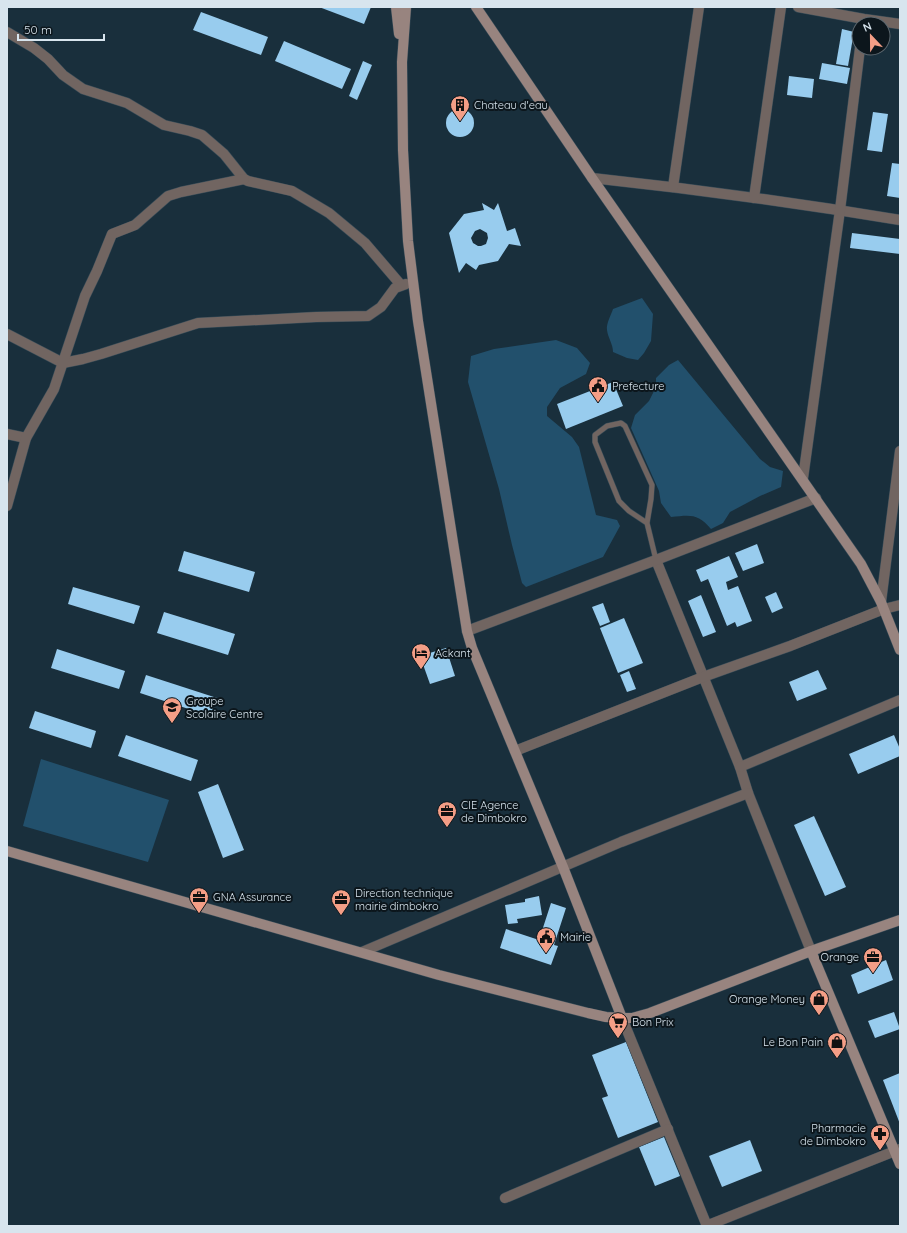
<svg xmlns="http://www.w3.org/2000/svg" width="907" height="1233" viewBox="0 0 907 1233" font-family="Quicksand,sans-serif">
	<rect width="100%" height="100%" fill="#192f3c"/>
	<g fill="#22506c">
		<path d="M642 298 653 314 651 341 644 353 638 360 627 358 613 352C613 344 608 338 607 330 606 324 611 315 613 309Z"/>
		<path d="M556 340 577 348 590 363 586 374 560 388 547 407V416L572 437 579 447 596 515 617 520 620 526 603 557 526 587 522 583 512 545 499 489 468 382 471 356 494 349Z"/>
		<path d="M678 360 760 459 770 467 783 471 781 487 760 496 730 512 723 523 711 529C698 513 690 515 671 517L661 503 659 491 631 428 635 415 649 401 656 387V378L669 365Z"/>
		<path d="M41 759 169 800 148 862 23 826Z"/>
	</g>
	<g fill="#98ccee" fill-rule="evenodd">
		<path d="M319 7H371L364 24Z"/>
		<path d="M201 12 268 37 261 55 193 30Z"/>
		<path d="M842 29 854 32 848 66 836 64Z"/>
		<path d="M284 41 351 69 342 89 275 61Z"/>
		<path d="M363 61 372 65 357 100 349 96Z"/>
		<path d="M822 63 850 68 847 84 819 79Z"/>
		<path d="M789 76 814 79 812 98 787 95Z"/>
		<circle cx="460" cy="123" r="14"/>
		<path d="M873 112 888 114 882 152 867 150Z"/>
		<path d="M892 163 900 164V198L887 196Z"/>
		<path d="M482 203 494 210 498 203 507 231 515 228 521 246 509 244 498 261 479 265 476 270 466 263 459 273 449 233 464 214 484 210ZM480 229 487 233 488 238 486 244 481 246H478L473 243 471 238 475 231Z"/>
		<path d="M852 233 900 239V254L850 248Z"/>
		<path d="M613 382 623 406 566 429 557 404Z"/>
		<path d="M757 544 764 563 743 571 735 553Z"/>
		<path d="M184 551 255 572 249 592 178 571Z"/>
		<path d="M729 556 738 577 726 582 728 590 738 586 752 621 737 627 735 622 727 626 708 579 701 582 696 570Z"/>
		<path d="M73 587 140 606 134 624 68 604Z"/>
		<path d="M776 592 783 608 772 613 765 597Z"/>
		<path d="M701 595 716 632 703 637 688 601Z"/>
		<path d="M603 603 610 622 600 626 592 607Z"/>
		<path d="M164 612 235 634 228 655 157 633Z"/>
		<path d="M624 618 643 663 618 673 600 628Z"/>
		<path d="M446 648 455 676 430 684 420 656Z"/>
		<path d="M57 649 125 671 119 689 51 668Z"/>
		<path d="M818 670 827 689 797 701 789 682Z"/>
		<path d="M629 671 636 689 627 692 620 675Z"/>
		<path d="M146 675 217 698 210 716 140 693Z"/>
		<path d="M35 711 96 731 91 748 29 728Z"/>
		<path d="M126 735 198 760 191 781 118 756Z"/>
		<path d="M894 735 900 749V756L858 774 849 754Z"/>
		<path d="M218 784 244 850 223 858 198 792Z"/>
		<path d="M814 816 846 887 825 896 794 825Z"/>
		<path d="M539 896 542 915 517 919 518 923 508 924 505 905 525 902V899Z"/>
		<path d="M551 903 566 908 554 945 558 946 551 965 500 948 506 929 539 940Z"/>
		<path d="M886 960 893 980 858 994 851 975Z"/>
		<path d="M894 1012 900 1029 875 1038 868 1021Z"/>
		<path d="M626 1042 658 1122 618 1138 602 1098 608 1096 592 1055Z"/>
		<path d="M900 1073V1124L883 1080Z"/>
		<path d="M664 1137 680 1176 655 1186 639 1147Z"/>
		<path d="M750 1140 762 1171 722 1187 709 1156Z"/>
	</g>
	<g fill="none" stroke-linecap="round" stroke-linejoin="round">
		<g stroke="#384c58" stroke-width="6">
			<path id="lane" d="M647 523 629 511 619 501 595 442V435L607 426 621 423 625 426 652 485 651 499 647 523 656 560"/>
		</g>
		<g stroke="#384c58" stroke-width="11">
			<g id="street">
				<path d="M798 7 864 19 900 24"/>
				<path d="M7 32 34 48 48 59 63 75 83 89 127 103 164 125 190 131 202 135 224 154 244 179 248 181 292 191 329 213 365 243 401 285"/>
				<path d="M592 178C695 189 798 203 900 220"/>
				<path d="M673 187 699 7"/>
				<path d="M754 198 781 7"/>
				<path d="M7 334 63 363 83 359 101 354 198 323 316 317 368 316 381 307 395 288 406 284"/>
				<path d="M7 434 26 438"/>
				<path d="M803 478 840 210 860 48"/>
				<path d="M7 506 26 438 54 389 85 296 97 271 112 234 135 225 168 196 181 192 244 179"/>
				<path d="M656 560 740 767 748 793 811 951"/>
				<path d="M881 602 900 451"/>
				<path d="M467 631 656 560 816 498"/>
				<path d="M515 751 703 677 790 646 884 609 900 605"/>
				<path d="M740 767 900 700"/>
				<path d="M362 952 621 842 748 793"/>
				<path d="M622 1018 707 1226"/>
				<path d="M505 1198 668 1129"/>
				<path d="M706 1226 900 1149"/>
			</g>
		</g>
		<g stroke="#384c58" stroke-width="11">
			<g id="secondary">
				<path d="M396 7 399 34"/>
				<path d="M406 7 402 62 403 150 408 241 418 321 467 631 472 648 563 867 622 1018"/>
				<path d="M476 7 592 178 861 564 881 602 900 650"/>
				<path d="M7 851 439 975 588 1013 606 1017 622 1018H632L650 1013 811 951 900 920"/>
				<path d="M811 951 900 1164"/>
			</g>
		</g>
		<use href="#lane" stroke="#716561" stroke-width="5"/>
		<use href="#street" stroke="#716561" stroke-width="10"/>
		<use href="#secondary" stroke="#98847f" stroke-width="10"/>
	</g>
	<defs>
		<g id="building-pin" transform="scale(1)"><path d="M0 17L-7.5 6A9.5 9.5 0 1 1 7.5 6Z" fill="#f49e86" stroke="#0c161c"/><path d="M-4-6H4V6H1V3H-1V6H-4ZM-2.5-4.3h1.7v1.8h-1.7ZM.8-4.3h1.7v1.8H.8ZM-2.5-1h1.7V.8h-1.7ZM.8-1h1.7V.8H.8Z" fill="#111"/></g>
		<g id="civic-pin" transform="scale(1)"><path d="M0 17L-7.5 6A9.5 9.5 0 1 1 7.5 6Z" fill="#f49e86" stroke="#0c161c"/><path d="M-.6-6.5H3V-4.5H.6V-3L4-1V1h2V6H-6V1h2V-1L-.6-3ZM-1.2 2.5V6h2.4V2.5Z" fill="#111"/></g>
		<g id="hotel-pin" transform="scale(1)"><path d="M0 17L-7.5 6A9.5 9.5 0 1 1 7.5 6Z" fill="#f49e86" stroke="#0c161c"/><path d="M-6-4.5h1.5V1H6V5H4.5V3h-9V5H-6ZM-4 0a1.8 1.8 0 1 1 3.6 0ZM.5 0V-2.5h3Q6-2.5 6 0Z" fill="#111"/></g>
		<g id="school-pin" transform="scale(1)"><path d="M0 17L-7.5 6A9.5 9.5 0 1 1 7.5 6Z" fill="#f49e86" stroke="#0c161c"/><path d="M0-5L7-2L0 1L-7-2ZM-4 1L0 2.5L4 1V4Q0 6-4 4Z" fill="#111"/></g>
		<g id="office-pin" transform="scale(1)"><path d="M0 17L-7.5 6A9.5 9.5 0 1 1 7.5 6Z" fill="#f49e86" stroke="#0c161c"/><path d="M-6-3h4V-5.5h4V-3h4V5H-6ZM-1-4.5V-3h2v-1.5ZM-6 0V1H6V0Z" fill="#111"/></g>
		<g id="shop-pin" transform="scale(1)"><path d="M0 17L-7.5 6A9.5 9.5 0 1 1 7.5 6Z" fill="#f49e86" stroke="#0c161c"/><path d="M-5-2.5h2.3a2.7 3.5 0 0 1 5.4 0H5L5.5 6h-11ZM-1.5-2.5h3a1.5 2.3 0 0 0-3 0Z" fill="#111"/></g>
		<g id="supermarket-pin" transform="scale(1)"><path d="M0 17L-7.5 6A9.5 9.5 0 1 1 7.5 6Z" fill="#f49e86" stroke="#0c161c"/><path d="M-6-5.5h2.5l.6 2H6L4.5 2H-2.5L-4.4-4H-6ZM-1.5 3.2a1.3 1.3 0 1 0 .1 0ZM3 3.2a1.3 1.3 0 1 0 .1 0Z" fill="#111"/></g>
		<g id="pharmacy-pin" transform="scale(1)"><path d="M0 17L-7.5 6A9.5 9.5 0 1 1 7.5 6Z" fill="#f49e86" stroke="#0c161c"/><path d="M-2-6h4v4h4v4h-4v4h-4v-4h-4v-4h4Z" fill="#111"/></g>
	</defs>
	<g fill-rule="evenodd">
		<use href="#building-pin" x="460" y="105"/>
		<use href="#civic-pin" x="598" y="386"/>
		<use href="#hotel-pin" x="421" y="653"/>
		<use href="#school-pin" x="172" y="707"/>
		<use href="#office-pin" x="447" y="811"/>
		<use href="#office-pin" x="199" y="897"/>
		<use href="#office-pin" x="341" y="899"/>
		<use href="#civic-pin" x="546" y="937"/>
		<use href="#office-pin" x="873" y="957"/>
		<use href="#shop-pin" x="819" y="999"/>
		<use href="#supermarket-pin" x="618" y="1022"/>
		<use href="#shop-pin" x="837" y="1042"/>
		<use href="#pharmacy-pin" x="880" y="1134"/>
	</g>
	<g text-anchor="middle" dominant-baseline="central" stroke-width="4" stroke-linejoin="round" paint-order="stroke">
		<g font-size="11" fill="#d8e5ee" stroke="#0c161c" text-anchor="start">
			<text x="474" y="105">Chateau d'eau</text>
			<text x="612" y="386">Prefecture</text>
			<text x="435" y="653">Ackant</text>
			<text x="186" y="701">Groupe<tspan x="186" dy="13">Scolaire Centre</tspan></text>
			<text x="461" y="805">CIE Agence<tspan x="461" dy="13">de Dimbokro</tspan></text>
			<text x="355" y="893">Direction technique<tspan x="355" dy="13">mairie dimbokro</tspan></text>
			<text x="213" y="897">GNA Assurance</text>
			<text x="560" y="937">Mairie</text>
			<text x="859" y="957" text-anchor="end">Orange</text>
			<text x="805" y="999" text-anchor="end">Orange Money</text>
			<text x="632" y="1022">Bon Prix</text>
			<text x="823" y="1042" text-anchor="end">Le Bon Pain</text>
			<text x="866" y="1128" text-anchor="end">Pharmacie<tspan x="866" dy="13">de Dimbokro</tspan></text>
		</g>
	</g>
	<rect width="907" height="1233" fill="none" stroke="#d8e5ee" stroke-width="16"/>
	<g transform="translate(871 36) rotate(338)"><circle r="19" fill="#0c161c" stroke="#5e6970"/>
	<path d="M0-3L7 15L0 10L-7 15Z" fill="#f49e86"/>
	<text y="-6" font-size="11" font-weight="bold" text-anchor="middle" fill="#d8e5ee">N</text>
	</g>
	<path d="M18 34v6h86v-6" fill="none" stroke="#d8e5ee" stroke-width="2"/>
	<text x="24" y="34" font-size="12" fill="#d8e5ee" stroke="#0c161c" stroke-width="3" paint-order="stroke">50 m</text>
</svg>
